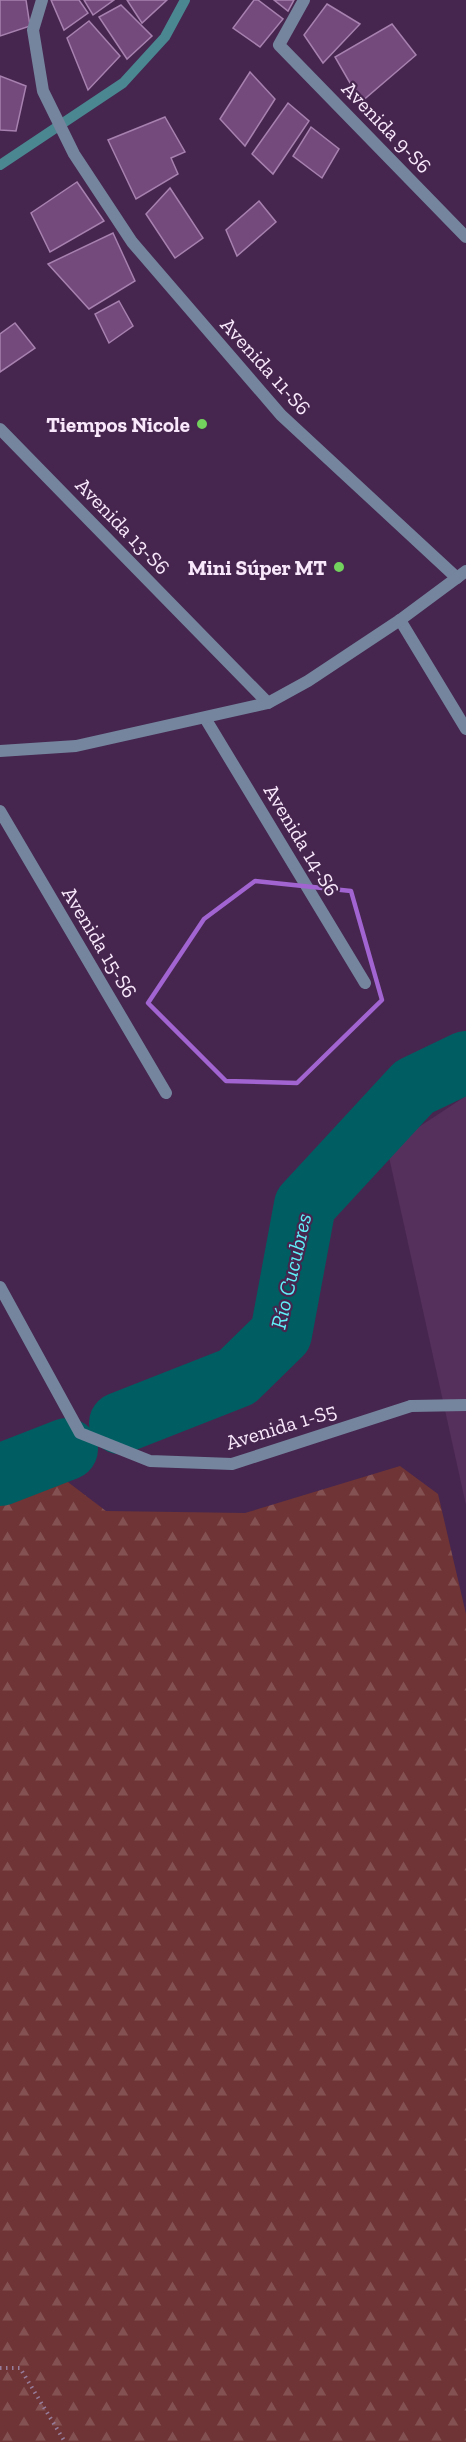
<svg xmlns="http://www.w3.org/2000/svg" width="466" height="2442" viewBox="0 0 466 2442" font-family="'Zilla Slab',serif">
	<defs>
		<pattern id="forest-firs" width="22" height="20" patternUnits="userSpaceOnUse" patternTransform="scale(1.5)"><rect width="22" height="20" fill="#6f3435"/><path d="M5 1l3.5 6h-7zM16 11l3.5 6h-7z" fill="#845153"/></pattern>
	</defs>
	<rect width="100%" height="100%" fill="#46264e"/>
	<path fill="#55305d" d="M466 1096V1505L387 1148Z"/>
	<path fill="url(#forest-firs)" d="M400 1466 438 1494 466 1614V2442H0V1501L52 1470 106 1511 245 1513Z"/>
	<g fill="none" stroke-linecap="round" stroke-linejoin="round">
		<path stroke="#4b8790" stroke-width="10" d="M0 165 123 83 165 37 185 0"/>
		<g stroke="#005e62" stroke-width="62">
			<path d="M120 1423 237 1377 281 1334 305 1205 414 1087 466 1062"/>
			<path d="M0 1475 67 1449"/>
		</g>
	</g>
	<g fill="#744a7d" stroke="#a781af" stroke-width="1.5">
		<path d="M0 0H26L30 26 0 36Z"/>
		<path d="M51 0H79L88 13 64 30Z"/>
		<path d="M84 0H114L93 15Z"/>
		<path d="M127 0H167L142 23Z"/>
		<path d="M254 0H258L283 19 260 47 233 28Z"/>
		<path d="M274 0H294L288 11Z"/>
		<path d="M327 4 360 24 323 63 304 35Z"/>
		<path d="M121 5 152 36 127 59 99 17Z"/>
		<path d="M89 21 120 56 88 90 67 38Z"/>
		<path d="M392 24 416 55 361 102 335 57Z"/>
		<path d="M250 72 275 99 245 146 220 119Z"/>
		<path d="M0 76 26 86 16 131 0 130Z"/>
		<path d="M288 103 309 121 273 174 252 154Z"/>
		<path d="M165 117 185 152 171 158 178 174 136 199 108 140Z"/>
		<path d="M311 127 339 149 322 178 293 156Z"/>
		<path d="M77 182 104 221 50 252 31 213Z"/>
		<path d="M170 188 203 238 175 258 146 214Z"/>
		<path d="M259 201 276 222 237 256 226 230Z"/>
		<path d="M113 233 135 281 89 309 48 264Z"/>
		<path d="M119 301 133 326 109 343 95 314Z"/>
		<path d="M15 323 35 348 0 372V334Z"/>
	</g>
	<g fill="none" stroke-linecap="round" stroke-linejoin="round">
		<path stroke="#967d9c" stroke-width="4" stroke-dasharray="1.5 4.5" stroke-linecap="butt" d="M0 2368H20L65 2442"/>
		<path stroke="#75859e" stroke-width="12" d="M411 1406 466 1405"/>
		<g stroke="#75859e" stroke-width="12">
			<path d="M42 0 33 30 43 91 74 154 132 242 281 415 457 578"/>
			<path d="M304 0 279 45 466 237"/>
			<path d="M0 429 268 703"/>
			<path d="M400 620 466 729"/>
			<path d="M205 718 365 983"/>
			<path d="M0 751 76 746 268 703 308 681 400 620 466 571"/>
			<path d="M0 811 166 1093"/>
			<path d="M0 1287 80 1433 150 1461 232 1464 411 1406"/>
		</g>
	</g>
	<path fill="none" stroke="#a164d1" stroke-width="4.5" stroke-linejoin="round" d="M255 881 351 891 382 1000 297 1083 226 1081 148 1003 204 919Z"/>
	<g fill="#72d25d" stroke="#46264e" stroke-width="2">
		<circle cx="202" cy="424" r="6"/>
		<circle cx="339" cy="567" r="6"/>
	</g>
	<g text-anchor="middle" dominant-baseline="central" stroke-width="4.5" stroke-linejoin="round" paint-order="stroke">
		<g font-size="21" fill="#f9e8fc" stroke="#46264e">
			<text transform="translate(387 127) rotate(46)">Avenida 9-S6</text>
			<text transform="translate(266 366) rotate(48)">Avenida 11-S6</text>
			<text transform="translate(123 526) rotate(46)">Avenida 13-S6</text>
			<text transform="translate(302 840) rotate(59)">Avenida 14-S6</text>
			<text transform="translate(100 942) rotate(59)">Avenida 15-S6</text>
			<text transform="translate(281 1426) rotate(-17)">Avenida 1-S5</text>
		</g>
		<g font-size="21" font-weight="bold" fill="#f9e8fc" stroke="#46264e" text-anchor="end">
			<text x="190" y="424">Tiempos Nicole</text>
			<text x="327" y="567">Mini Súper MT</text>
		</g>
		<g font-size="22" font-style="italic" fill="#5ff0f8" stroke="#46264e">
			<text transform="translate(291 1271) rotate(-77)">Río Cucubres</text>
		</g>
	</g>
</svg>
